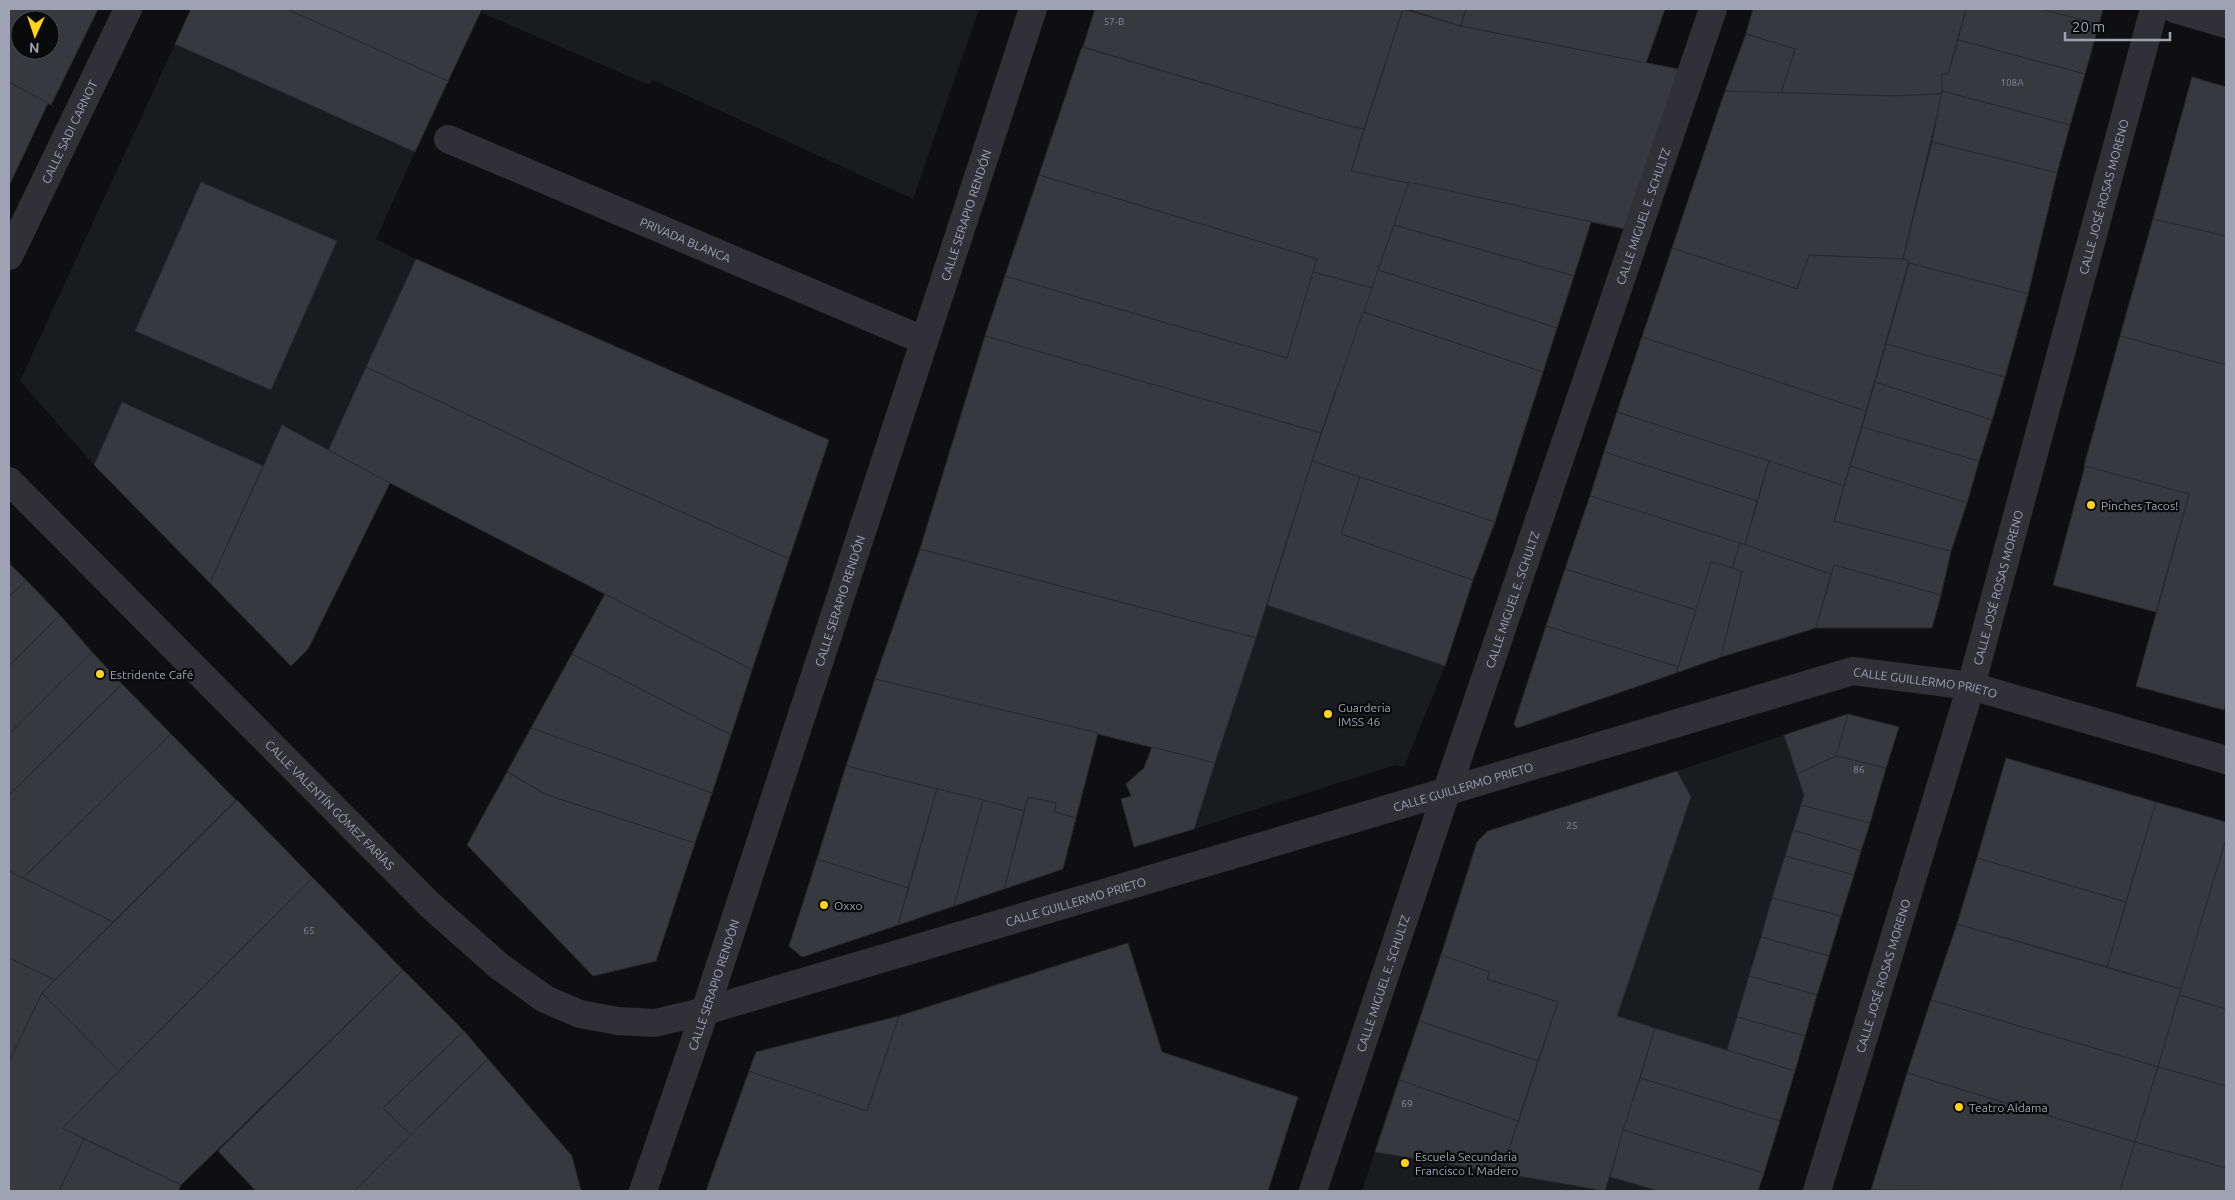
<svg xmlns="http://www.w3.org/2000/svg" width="2235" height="1200" viewBox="0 0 2235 1200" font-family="Ubuntu,sans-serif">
	<rect width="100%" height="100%" fill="#0f0f11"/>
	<g fill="#1a1b1e">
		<path d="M484 9H979L913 199 653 80 649 85 482 13Z"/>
		<path d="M175 44 415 152 376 239 416 259 328 451 282 425 263 466 123 402 94 465 20 381Z"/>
		<path d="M1267 605 1445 666 1404 767 1395 765 1194 829Z"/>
		<path d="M1784 735 1804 795 1727 1050 1617 1016 1691 797 1677 771Z"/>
		<path d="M1375 1152 1501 1173 1603 1191H1362Z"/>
		<path d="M1610 1177 1659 1191H1605Z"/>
	</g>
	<g fill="#38393f" stroke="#29292d" fill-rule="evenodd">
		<path d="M9 9H98L51 105 9 82ZM20 20H50V50H20Z"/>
		<path d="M191 9H287L448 81 415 152 175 44Z"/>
		<path d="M287 9H482L448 81Z"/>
		<path d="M1095 9H1403L1364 129 1345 125 1083 47Z"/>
		<path d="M1403 9 1461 26 1683 70 1634 231 1351 171Z"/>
		<path d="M1407 9H1466L1461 26Z"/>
		<path d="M1466 9H1665L1646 63 1461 26Z"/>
		<path d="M1753 9H1966L1948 74H1942V94L1892 96 1781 93 1795 49 1746 34Z"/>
		<path d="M1966 9H2041L2099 24 2085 74 1958 40Z"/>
		<path d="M2041 9H2103L2099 24Z"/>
		<path d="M1746 34 1795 49 1781 93 1725 91Z"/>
		<path d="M1958 40 2085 74 2070 125 1942 91V74H1948Z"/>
		<path d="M1082 47 1345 125 1364 129 1351 171 1409 183 1372 288 1313 272 1317 259 1039 175Z"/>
		<path d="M2192 77 2226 87V236L2153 219Z"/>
		<path d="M9 82 48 103 9 186Z"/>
		<path d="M1725 91 1892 96 1942 94 1903 259 1809 255 1797 289 1672 248Z"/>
		<path d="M1942 91 2070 125 2057 173 1932 142Z"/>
		<path d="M1932 142 2057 173 2028 294 1909 263 1903 259Z"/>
		<path d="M1039 175 1317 259 1287 358 1005 276Z"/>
		<path d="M201 182 337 241 271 390 135 331Z"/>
		<path d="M1409 182 1591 222 1574 276 1394 225Z"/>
		<path d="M2153 219 2226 236V365L2120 336Z"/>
		<path d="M1394 225 1574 276 1557 328 1378 270Z"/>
		<path d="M1672 248 1797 289 1809 255 1903 259 1909 261 1866 411 1642 337Z"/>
		<path d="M416 259 829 440 789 559 590 472 366 367Z"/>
		<path d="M1909 263 2028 294 2005 377 1886 344Z"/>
		<path d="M1378 270 1557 328 1543 372 1363 312Z"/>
		<path d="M1313 272 1372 288 1321 433 985 336 1005 276 1287 358Z"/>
		<path d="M1363 312 1543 372 1495 522 1312 461Z"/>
		<path d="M985 336 1321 433 1256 638 920 549Z"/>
		<path d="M2120 336 2226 365V363V700L2224 710 2136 686 2189 494 2084 466Z"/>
		<path d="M1642 337 1866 411 1844 486 1617 412Z"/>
		<path d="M1886 344 2005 377 1992 420 1875 382Z"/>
		<path d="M366 367 590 472 789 559 752 670 328 451Z"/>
		<path d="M1875 382 1992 420 1979 461 1862 427Z"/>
		<path d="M122 402 263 466 210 583 94 465Z"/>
		<path d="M1617 412 1769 461 1757 501 1604 452Z"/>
		<path d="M282 425 390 483 308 649 291 666 210 583Z"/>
		<path d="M1862 427 1979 461 1967 503 1850 466Z"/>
		<path d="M1604 452 1757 501 1745 545 1590 496Z"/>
		<path d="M1312 461 1360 477 1341 534 1473 580 1445 666 1267 605Z"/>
		<path d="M1769 461 1844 486 1834 521 1951 551 1941 595 1834 565 1831 574 1745 545Z"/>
		<path d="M1850 466 1967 503 1951 551 1834 521Z"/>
		<path d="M2085 466 2189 494 2156 612 2053 585Z"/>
		<path d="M1360 477 1495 522 1473 580 1341 534Z"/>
		<path d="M1590 496 1740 543 1732 569 1711 562 1696 610 1565 569Z"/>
		<path d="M1740 543 1831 574 1816 628 1721 657 1742 571 1732 569Z"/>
		<path d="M920 549 1256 638 1215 763 875 679Z"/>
		<path d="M1711 562 1742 571 1721 657 1676 673Z"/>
		<path d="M9 563 26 580 9 597Z"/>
		<path d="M1834 565 1941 595 1932 628H1816Z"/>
		<path d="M1565 569 1696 610 1678 667 1546 626Z"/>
		<path d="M26 580 60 615 9 666V597Z"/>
		<path d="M605 594 752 670 731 735 572 654Z"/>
		<path d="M60 615 92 652 9 734V666Z"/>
		<path d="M1546 626 1678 667 1676 673 1517 728 1514 724Z"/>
		<path d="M92 652 122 684 9 795V734Z"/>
		<path d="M572 654 731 735 712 793 531 728Z"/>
		<path d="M875 679 1098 733 1076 818 1054 812 1056 803 1028 797 1024 811 846 766Z"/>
		<path d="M122 684 171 734 23 878 9 871V795Z"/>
		<path d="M1848 714 1899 727 1886 768 1836 756Z"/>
		<path d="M1848 714 1836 756 1797 774 1784 735Z"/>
		<path d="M531 728 712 793 695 843 547 795 507 772Z"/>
		<path d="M171 734 236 800 113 922 23 878Z"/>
		<path d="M1152 747 1215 763 1194 829 1134 847 1121 799 1131 796 1126 784 1144 768Z"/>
		<path d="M1836 756 1886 768 1870 823 1801 805 1804 795 1797 774Z"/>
		<path d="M2006 758 2156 802 2126 902 1977 858Z"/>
		<path d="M846 766 937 789 908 888 817 859Z"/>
		<path d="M1677 771 1691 797 1617 1016 1655 1028 1605 1191 1501 1173 1558 1002 1487 979 1490 972 1441 955 1477 842 1488 831Z"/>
		<path d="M507 772 547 795 695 843 656 961 593 976 467 845Z"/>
		<path d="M937 789 983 800 954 906 898 925Z"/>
		<path d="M1028 797 1056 803 1054 812 1076 818 1063 869 1004 889Z"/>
		<path d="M237 800 313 878 119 1071 42 993Z"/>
		<path d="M983 800 1024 811 1004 889 954 906Z"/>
		<path d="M2156 802 2226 822V839L2181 989 2107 967Z"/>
		<path d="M1801 805 1870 823 1861 851 1793 830Z"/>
		<path d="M1793 830 1861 851 1854 875 1785 856Z"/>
		<path d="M2226 839V1009L2179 995Z"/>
		<path d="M1785 856 1854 875 1841 916 1772 898Z"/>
		<path d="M1977 858 2126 902 2107 967 1957 924Z"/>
		<path d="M817 859 908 888 898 925 802 957 789 946Z"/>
		<path d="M9 871 113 922 55 980 9 958Z"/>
		<path d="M313 878 403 970 181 1185 62 1128Z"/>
		<path d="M1772 898 1841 916 1829 956 1761 937Z"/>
		<path d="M1957 924 2181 989 2158 1067 1931 1000Z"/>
		<path d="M1761 937 1829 956 1817 995 1749 976Z"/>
		<path d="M1128 943 1162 1052 1298 1097 1268 1191H706L749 1071 867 1111 899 1016Z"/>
		<path d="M1441 955 1490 972 1487 979 1558 1002 1538 1061 1419 1021Z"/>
		<path d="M9 958 55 980 42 993 9 1062Z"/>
		<path d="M403 970 464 1031 383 1108 411 1135 354 1191H256L218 1151Z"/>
		<path d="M1749 976 1817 995 1805 1036 1737 1017Z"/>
		<path d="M42 993 119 1071 62 1128 84 1139 59 1191H9V1062Z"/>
		<path d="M2179 995 2226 1009V1086L2158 1067Z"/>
		<path d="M1931 1000 2158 1067 2135 1142 1907 1073Z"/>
		<path d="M899 1016 867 1111 749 1071 756 1052Z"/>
		<path d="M1737 1017 1805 1036 1795 1071 1727 1050Z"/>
		<path d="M1419 1021 1538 1061 1518 1121 1399 1080Z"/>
		<path d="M1655 1028 1795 1071 1780 1121 1640 1078Z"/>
		<path d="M464 1031 488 1059 411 1135 383 1108Z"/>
		<path d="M488 1059 572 1156 581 1191H354Z"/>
		<path d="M2158 1067 2226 1086V1168L2135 1142Z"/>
		<path d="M1907 1073 2135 1142 2120 1191 1871 1190Z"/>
		<path d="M1640 1078 1780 1121 1764 1173 1623 1130Z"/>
		<path d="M1399 1080 1518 1121 1501 1173 1375 1152Z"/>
		<path d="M1623 1130 1764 1173 1758 1191H1659L1610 1177Z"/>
		<path d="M84 1139 181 1185 178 1191H59Z"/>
		<path d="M2135 1142 2226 1168V1191H2120Z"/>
	</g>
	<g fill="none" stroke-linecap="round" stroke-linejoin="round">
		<g stroke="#303036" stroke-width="28">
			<path d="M2175 9 2226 24"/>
			<path id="s1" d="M448 139 923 340"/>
			<path id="s2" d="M9 256 128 9"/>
			<path id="s3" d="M9 481 430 905 499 966 545 999 580 1014 618 1021 655 1023 705 1011 1853 671 1971 686 2226 760"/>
			<path id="s4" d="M643 1191 705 1011 1033 9"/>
			<path id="s5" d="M1313 1191 1446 793 1713 9"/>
			<path id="s6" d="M1817 1191 1971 686 2154 9"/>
		</g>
	</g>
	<g fill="#ffd418" stroke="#0a0a0b" stroke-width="2">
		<circle cx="2091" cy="505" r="5"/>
		<circle cx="100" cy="674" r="5"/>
		<circle cx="1328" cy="714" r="5"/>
		<circle cx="824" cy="905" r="5"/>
		<circle cx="1959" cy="1107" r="5"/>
		<circle cx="1405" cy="1163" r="5"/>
	</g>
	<g text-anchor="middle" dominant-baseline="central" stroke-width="4.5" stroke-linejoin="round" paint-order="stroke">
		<g font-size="10" fill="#848896">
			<text x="1114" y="21">57-B</text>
			<text x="2012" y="82">108A</text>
			<text x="1859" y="769">86</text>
			<text x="1572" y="825">25</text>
			<text x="309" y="930">65</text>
			<text x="1407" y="1103">69</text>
		</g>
		<g font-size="12" fill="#9ea2b3" stroke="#0a0a0b">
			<text stroke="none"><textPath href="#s2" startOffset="138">CALLE SADI CARNOT</textPath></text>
			<text stroke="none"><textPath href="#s6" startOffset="1035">CALLE JOSÉ ROSAS MORENO</textPath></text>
			<text stroke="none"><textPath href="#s4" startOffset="1028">CALLE SERAPIO RENDÓN</textPath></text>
			<text stroke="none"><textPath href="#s5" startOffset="1029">CALLE MIGUEL E. SCHULTZ</textPath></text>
			<text stroke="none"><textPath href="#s1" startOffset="258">PRIVADA BLANCA</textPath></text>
			<text stroke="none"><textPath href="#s6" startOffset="630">CALLE JOSÉ ROSAS MORENO</textPath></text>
			<text stroke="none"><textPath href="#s4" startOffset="622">CALLE SERAPIO RENDÓN</textPath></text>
			<text stroke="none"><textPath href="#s5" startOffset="624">CALLE MIGUEL E. SCHULTZ</textPath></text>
			<text stroke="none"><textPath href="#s3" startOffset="2182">CALLE GUILLERMO PRIETO</textPath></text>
			<text stroke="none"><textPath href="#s3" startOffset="1702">CALLE GUILLERMO PRIETO</textPath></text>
			<text stroke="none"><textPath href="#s3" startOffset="456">CALLE VALENTÍN GÓMEZ FARÍAS</textPath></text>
			<text stroke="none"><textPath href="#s3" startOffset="1298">CALLE GUILLERMO PRIETO</textPath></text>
			<text stroke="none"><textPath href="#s6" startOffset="225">CALLE JOSÉ ROSAS MORENO</textPath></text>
			<text stroke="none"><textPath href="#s5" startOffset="219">CALLE MIGUEL E. SCHULTZ</textPath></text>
			<text stroke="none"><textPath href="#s4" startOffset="218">CALLE SERAPIO RENDÓN</textPath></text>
		</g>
		<g font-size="12" fill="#9ea2b3" stroke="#0a0a0b" text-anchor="start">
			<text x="2101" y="505">Pinches Tacos!</text>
			<text x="110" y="674">Estridente Café</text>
			<text x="1338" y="707">Guarderia<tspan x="1338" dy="14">IMSS 46</tspan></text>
			<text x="834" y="905">Oxxo</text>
			<text x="1969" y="1107">Teatro Aldama</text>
			<text x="1415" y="1156">Escuela Secundaria<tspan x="1415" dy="14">Francisco I. Madero</tspan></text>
		</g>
	</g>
	<rect width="2235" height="1200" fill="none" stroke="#9ea2b3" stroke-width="20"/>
	<g transform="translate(35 35) rotate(183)"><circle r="24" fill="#0a0a0b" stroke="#45474e"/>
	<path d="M0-4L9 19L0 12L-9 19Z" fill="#ffd418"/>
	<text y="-8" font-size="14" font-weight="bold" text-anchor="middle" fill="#9ea2b3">N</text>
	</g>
	<path d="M2065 32v8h105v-8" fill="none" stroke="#9ea2b3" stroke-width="2.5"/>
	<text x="2072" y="32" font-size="15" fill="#9ea2b3" stroke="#0a0a0b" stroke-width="4" paint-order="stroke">20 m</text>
</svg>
